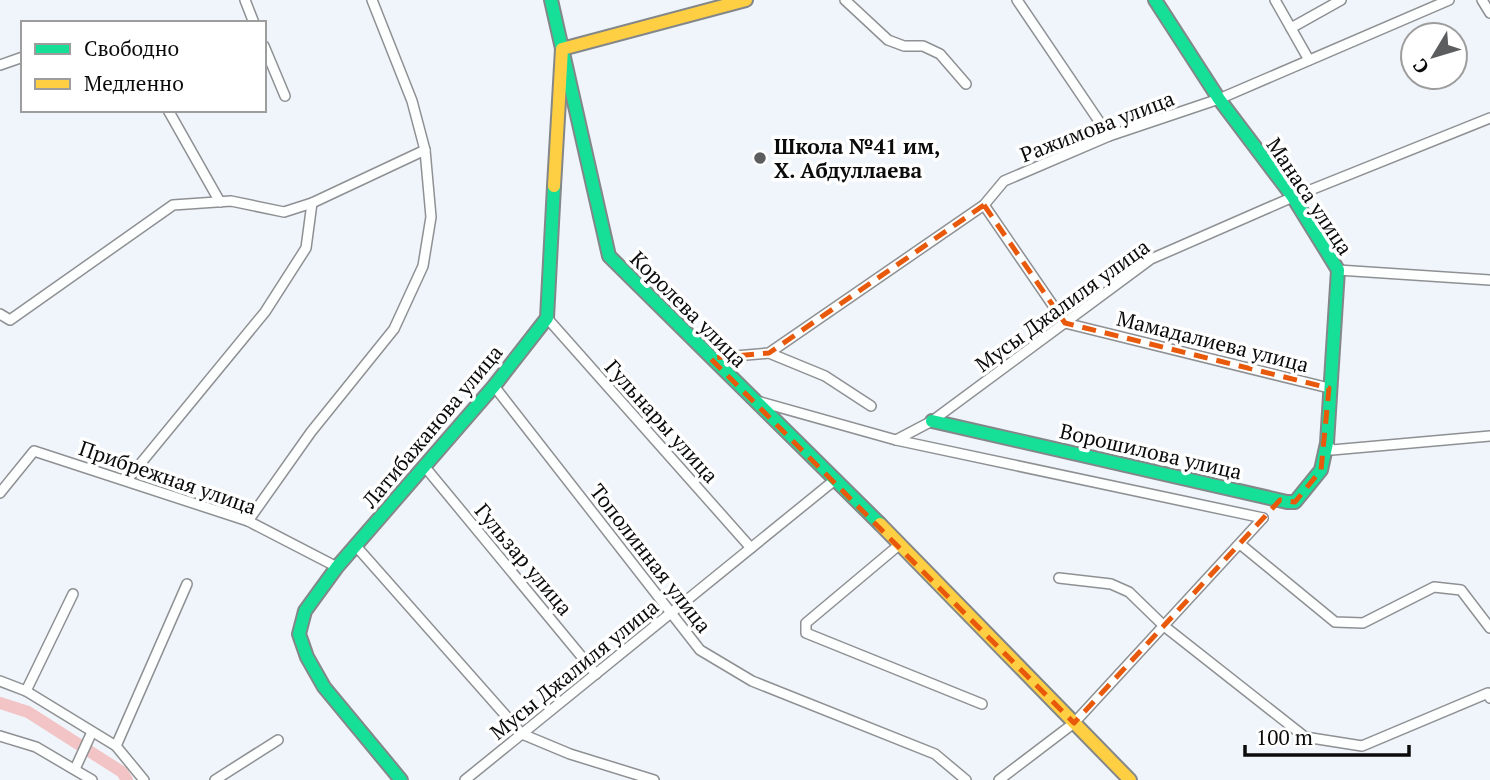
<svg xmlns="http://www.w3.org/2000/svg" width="1490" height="780" viewBox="0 0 1490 780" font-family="'PT Serif',serif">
	<rect width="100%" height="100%" fill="#eff5fa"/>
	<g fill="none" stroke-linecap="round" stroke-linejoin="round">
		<path stroke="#f3c4c6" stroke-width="12" d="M0 703 28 712 122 772 127 780"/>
		<g stroke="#8e9093" stroke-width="12">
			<g id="street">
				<path d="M245 0 254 23"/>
				<path d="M845 0 888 40 904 46H923L940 54 966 84"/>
				<path d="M1017 0 1109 136"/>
				<path d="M1275 0 1309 60"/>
				<path d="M1482 0 1490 13"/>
				<path d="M1291 28 1341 0"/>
				<path d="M264 46 285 96"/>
				<path d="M0 65 23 57"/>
				<path d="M168 110 220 202"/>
				<path d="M984 205 1065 323 1329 388"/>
				<path d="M1338 270 1490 280"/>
				<path d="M0 314 10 320 173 205 231 201 284 212 312 203 425 150"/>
				<path d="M547 318 751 548"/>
				<path d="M769 353 825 376 871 406"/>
				<path d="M712 358 769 353 984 205 1004 181 1109 136 1219 99 1449 0"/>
				<path d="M494 386 700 650 752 681 935 754 966 780"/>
				<path d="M757 401 896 440 1263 518"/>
				<path d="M896 440 932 421 1151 259 1293 197 1490 118"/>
				<path d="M1327 443 1332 450 1490 436"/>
				<path d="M425 467 596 674"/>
				<path d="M127 480 265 312 306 248 312 203"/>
				<path d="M0 493 34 451 248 521 337 567"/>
				<path d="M248 521 311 432 394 329 423 266 431 217 425 150 412 101 372 0"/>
				<path d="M1240 544 1335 622 1363 623 1434 587 1461 590 1490 628"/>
				<path d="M355 545 522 734 570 754 654 780"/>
				<path d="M899 545 806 623V633L982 704"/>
				<path d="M1059 578 1111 584 1129 592 1164 626 1305 737 1362 746 1488 693 1490 698"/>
				<path d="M0 681 26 691 116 746 144 780"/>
				<path d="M26 691 73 594"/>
				<path d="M0 736 36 747 92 780"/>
				<path d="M116 746 187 584"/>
				<path d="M75 769 91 734"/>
				<path d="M215 780 278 740"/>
				<path d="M465 780 836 479"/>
				<path d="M999 780 1074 723 1263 518"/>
			</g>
		</g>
		<g stroke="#848789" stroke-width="16">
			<g id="fast">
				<path d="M551 0 609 256 880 524"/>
				<path d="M932 421 1287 502H1295L1321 470 1327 443 1338 270 1293 197 1219 99 1155 0"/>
				<path d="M401 780 324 687 307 657 299 634 305 611 337 567 494 386 547 318 554 186"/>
			</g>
		</g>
		<g stroke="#848789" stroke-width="16">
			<g id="slow">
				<path d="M554 186 562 49 746 0"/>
				<path d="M880 524 1130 780"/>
			</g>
		</g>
		<use href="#street" stroke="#fdfefe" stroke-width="9"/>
		<use href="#fast" stroke="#16e098" stroke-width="12"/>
		<use href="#slow" stroke="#ffcf43" stroke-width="12"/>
	</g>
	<path fill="none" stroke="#e8590c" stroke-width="5" stroke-dasharray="14 9" stroke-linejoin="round" d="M984 205 1065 323 1329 388 1321 470 1295 502 1280 500 1074 723 710 358 769 353Z"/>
	<circle fill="#5b5d5f" stroke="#fff" stroke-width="2.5" cx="760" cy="158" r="7"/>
	<g text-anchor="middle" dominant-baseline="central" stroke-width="7" stroke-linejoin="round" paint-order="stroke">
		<g font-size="21" fill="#0b0b0b" stroke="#fff">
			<text transform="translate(1097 126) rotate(-21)">Ражимова улица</text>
			<text transform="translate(1310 196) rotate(56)">Манаса улица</text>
			<text transform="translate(1062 305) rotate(-36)">Мусы Джалиля улица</text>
			<text transform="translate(689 309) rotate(45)">Королева улица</text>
			<text transform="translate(1213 341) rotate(14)">Мамадалиева улица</text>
			<text transform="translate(662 421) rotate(48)">Гульнары улица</text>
			<text transform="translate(432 426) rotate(-50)">Латибажанова улица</text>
			<text transform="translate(1151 451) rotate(13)">Ворошилова улица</text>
			<text transform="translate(168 477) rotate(19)">Прибрежная улица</text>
			<text transform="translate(651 558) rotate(52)">Тополинная улица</text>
			<text transform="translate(524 559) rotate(50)">Гульзар улица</text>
			<text transform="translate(574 669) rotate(-39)">Мусы Джалиля улица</text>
		</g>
		<g font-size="21" font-weight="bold" fill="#0b0b0b" stroke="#fff" text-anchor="start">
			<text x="774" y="146">Школа №41 им,<tspan x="774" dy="24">Х. Абдуллаева</tspan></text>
		</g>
	</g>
	<rect x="21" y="21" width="245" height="91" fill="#ffffff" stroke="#9d9d9d" stroke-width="2"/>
	<rect x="35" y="44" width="35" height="10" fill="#16e098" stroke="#9d9d9d" stroke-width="2"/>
	<text x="84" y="56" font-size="21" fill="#0b0b0b">Свободно</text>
	<rect x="35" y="79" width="35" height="10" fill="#ffcf43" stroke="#9d9d9d" stroke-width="2"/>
	<text x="84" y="91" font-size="21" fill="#0b0b0b">Медленно</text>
	<g transform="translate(1434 56) rotate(232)"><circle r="33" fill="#ffffff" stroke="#9d9d9d" stroke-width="2"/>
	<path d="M0-5L12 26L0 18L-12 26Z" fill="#5b5d5f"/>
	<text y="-10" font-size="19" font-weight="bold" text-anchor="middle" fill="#0b0b0b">С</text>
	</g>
	<path d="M1245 745v10h164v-10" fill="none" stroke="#0b0b0b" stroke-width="3.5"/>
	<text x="1256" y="745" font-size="21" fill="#0b0b0b" stroke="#ffffff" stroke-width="5" paint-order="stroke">100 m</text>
</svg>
